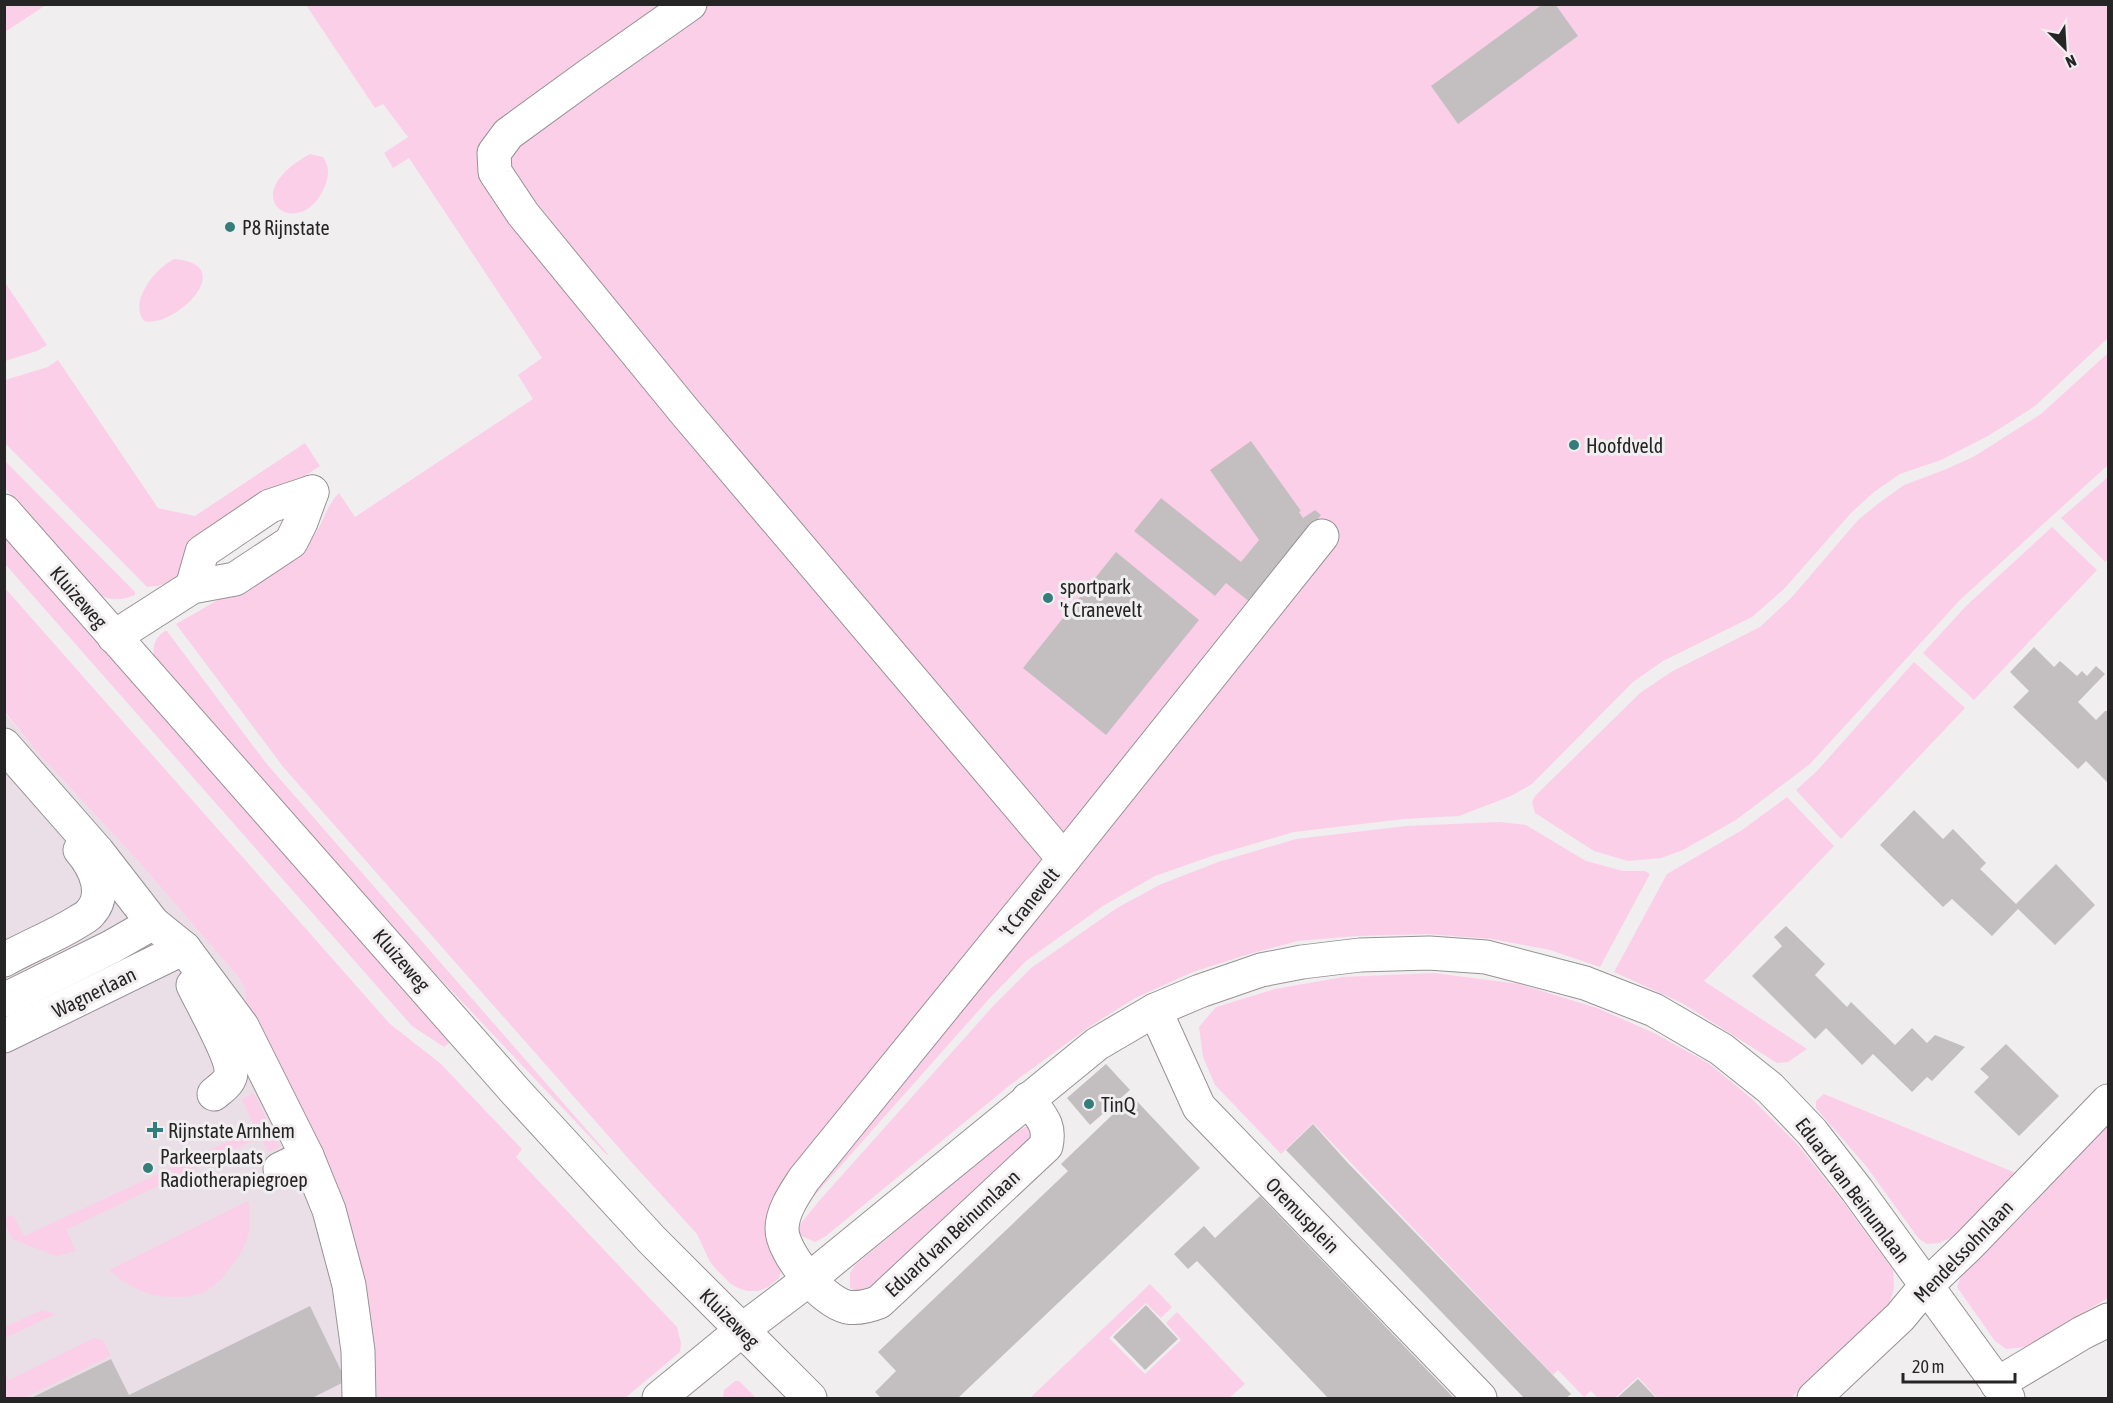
<svg xmlns="http://www.w3.org/2000/svg" width="2113" height="1403" viewBox="0 0 2113 1403" font-family="'Asap Condensed',sans-serif">
	<rect width="100%" height="100%" fill="#f1eef0"/>
	<path fill="#eadfe6" d="M4 712 37 752 138 861 239 978 245 989 247 1012 370 1315 375 1354 377 1398H5Z"/>
	<g fill="#fccfe9">
		<path d="M5 4H46V5L5 32Z"/>
		<path d="M306 5H2108V338L2035 406 1988 436 1941 460 1900 474 1874 492 1851 513 1784 589 1752 617 1663 661 1633 682 1532 784 1511 796 1459 816 1404 819 1294 832 1215 855 1155 876 1103 906 1026 961 988 1000 807 1204 797 1172 778 1261 781 1270 779 1278 768 1287 758 1291H747L738 1288 731 1284 716 1269 710 1262 697 1234 634 1165 284 768 176 624 223 597 310 540C323 527 324 508 339 493L355 517 533 399 518 375 542 358 409 158 393 168 384 153 408 137 383 104 375 108Z"/>
		<path d="M310 154 323 157C330 167 329 177 324 188 301 243 230 198 310 154Z"/>
		<path d="M174 259C241 264 174 329 144 321 128 301 156 268 174 259Z"/>
		<path d="M4 281 47 345 37 351 5 361Z"/>
		<path d="M2108 353V465L1960 600 1810 764 1736 820 1683 850 1661 858 1628 861 1594 851 1535 813 1532 802 1535 796 1640 693 1671 672 1760 627 1792 597 1858 520 1879 503 1904 485 1944 470 1973 457 2041 414Z"/>
		<path d="M58 360 158 508 195 516 305 443 320 466 193 549 180 575 171 582 157 586 147 587 5 443V380L48 367Z"/>
		<path d="M4 460 135 592V595C121 601 109 601 96 593L5 488Z"/>
		<path d="M2108 477V559L2105 562 2061 518Z"/>
		<path d="M2052 527 2097 570 1974 700 1923 653 1966 606Z"/>
		<path d="M4 535 448 1041 449 1043 444 1047 412 1026 5 564Z"/>
		<path d="M4 587 390 1024 440 1063 522 1149 516 1157 677 1327 681 1343 680 1352 625 1398H377L375 1354 370 1315 247 1012 245 989 239 978 138 861 37 752 5 712Z"/>
		<path d="M165 631H167L266 763 608 1154 607 1155 431 969 155 661C152 648 153 639 165 631Z"/>
		<path d="M1914 662 1965 708 1841 839 1796 790 1817 771Z"/>
		<path d="M1787 797 1834 846 1704 981 1807 1049 1788 1062 1777 1063 1682 1003 1614 972 1667 874 1742 830Z"/>
		<path d="M1500 822 1526 825 1586 861 1623 871H1645L1650 874 1600 967 1550 950 1492 939 1428 934 1356 936 1298 941 1249 954 1193 972 1135 998 1089 1027 1010 1085 826 1236 815 1242 797 1234V1228L819 1201 994 1005 1031 968 1117 908 1159 885 1218 862 1296 839 1406 826Z"/>
		<path d="M1434 973 1519 984 1597 1008 1654 1033 1708 1063 1751 1098 1797 1144 1841 1199 1893 1270 1894 1288 1888 1308 1791 1398H1657L1638 1377 1615 1398H1598L1591 1391 1584 1397 1558 1370 1553 1375 1313 1123 1281 1154 1215 1085 1203 1057 1199 1027 1216 1007 1275 989 1343 977Z"/>
		<path d="M254 1093 280 1147 269 1152 260 1137 66 1230 76 1251 56 1256 12 1239 5 1224V1218L13 1215 24 1236 255 1129 242 1099Z"/>
		<path d="M1824 1094 2016 1173 1957 1235 1939 1243 1927 1244 1919 1239 1866 1166 1816 1108V1101Z"/>
		<path d="M2108 1122V1298L2025 1347 2006 1349 1995 1341 1957 1287 1962 1273Z"/>
		<path d="M1029 1125 1034 1138 876 1289 855 1292 850 1287V1273L855 1265 1014 1133Z"/>
		<path d="M248 1201C253 1226 249 1245 232 1265 225 1275 217 1285 206 1291 199 1295 188 1297 180 1297 149 1298 132 1289 109 1270Z"/>
		<path d="M1150 1284 1172 1307 1161 1318 1146 1303 1109 1338 1145 1374 1181 1340 1166 1323 1177 1312 1245 1384 1229 1398H1030Z"/>
		<path d="M42 1310 56 1314 5 1338V1327Z"/>
		<path d="M94 1338 103 1340 111 1356 24 1398H5V1372L9 1380Z"/>
		<path d="M735 1381H739L756 1398H723L724 1390Z"/>
	</g>
	<g fill="#c3bfc1">
		<path d="M1543 4H1555L1578 36 1458 124 1431 86Z"/>
		<path d="M1251 441 1301 511 1299 512 1303 518 1315 510 1321 515 1251 603 1226 583 1215 596 1134 531 1161 498 1241 562 1259 540 1210 470Z"/>
		<path d="M1116 552 1199 620 1106 735 1023 668Z"/>
		<path d="M2034 647 2054 667 2060 661 2077 676 2082 671 2087 676 2096 666 2105 674 2078 702 2096 720 2105 711H2108V783L2086 761 2078 769 2013 707 2029 691 2010 672Z"/>
		<path d="M1914 810 1943 839 1953 829 1986 863 1980 869 2016 904 2056 864 2095 905 2055 945 2018 909 1992 936 1952 899 1943 907 1880 845Z"/>
		<path d="M1786 926 1825 964 1815 975 1847 1007 1851 1002 1895 1045 1912 1028 1927 1043 1935 1035 1965 1047 1932 1081 1927 1077 1912 1092 1873 1054 1862 1065 1826 1028 1815 1039 1752 976 1782 946 1774 937Z"/>
		<path d="M2006 1044 2059 1096 2019 1136 1974 1092 1989 1077 1980 1069Z"/>
		<path d="M1106 1064 1130 1090 1090 1125 1067 1098Z"/>
		<path d="M1132 1096 1200 1168 958 1398H881L875 1392 896 1371 878 1352 1068 1171 1061 1164Z"/>
		<path d="M1313 1124 1347 1162 1571 1394 1566 1398H1524L1286 1150Z"/>
		<path d="M1260 1196 1454 1398H1328L1197 1261 1188 1269 1174 1254 1204 1226 1215 1238Z"/>
		<path d="M1146 1305 1178 1339 1145 1370 1113 1337Z"/>
		<path d="M310 1306 346 1381 312 1398H31L111 1359 129 1395Z"/>
		<path d="M1638 1379 1656 1398H1617Z"/>
	</g>
	<g fill="none" stroke-linecap="round" stroke-linejoin="round">
		<g stroke="#969294" stroke-width="35">
			<g id="minor">
				<path d="M690 4 589 75 508 134 494 153 495 172 523 214 685 412 1064 859"/>
				<path d="M4 511 516 1092 652 1240 810 1398"/>
				<path d="M192 587 202 552 270 506 312 492"/>
				<path d="M114 637 192 587 235 579 291 542 301 522 312 492"/>
				<path d="M4 745 98 852 153 923 184 948 242 1026 307 1156 329 1210 349 1285 358 1351 359 1398"/>
				<path d="M4 960C29 946 55 936 79 921 82 919 88 916 90 913 108 894 94 866 80 850"/>
				<path d="M193 985C201 1002 232 1056 231 1072 231 1082 221 1088 214 1094"/>
				<path d="M4 1000 111 947 153 923"/>
				<path d="M1155 1010 1199 1107 1480 1398"/>
				<path d="M4 1036 184 948"/>
				<path d="M1028 1099C1041 1117 1051 1124 1046 1146L879 1302C869 1306 858 1309 847 1307 823 1302 782 1253 782 1229 782 1211 795 1193 804 1179L1047 880 1322 536"/>
				<path d="M280 1169 307 1156"/>
				<path d="M1997 1384 2082 1333 2108 1320"/>
				<path d="M659 1398 742 1330 808 1280 1097 1044 1155 1010 1200 991 1261 970 1302 962 1360 955 1429 953 1486 957 1585 983 1654 1010 1721 1049 1770 1088 1812 1132 1857 1190 2008 1398"/>
				<path d="M1814 1398 1900 1317 1925 1287 1969 1245 2108 1101"/>
			</g>
		</g>
		<use href="#minor" stroke="#fff" stroke-width="33"/>
	</g>
	<g fill="#347d7b" stroke="#f1eef0" stroke-width="2">
		<circle cx="230" cy="227" r="6"/>
		<circle cx="1574" cy="445" r="6"/>
		<circle cx="1048" cy="598" r="6"/>
		<circle cx="1089" cy="1104" r="6"/>
		<path d="M152 1121h6v6h6v6h-6v6h-6v-6h-6v-6h6z"/>
		<circle cx="148" cy="1168" r="6"/>
	</g>
	<g text-anchor="middle" dominant-baseline="central" stroke-width="6" stroke-linejoin="round" paint-order="stroke">
		<g font-size="20" fill="#262526" stroke="#f1eef0" text-anchor="start">
			<text x="242" y="227">P8 Rijnstate</text>
			<text x="1586" y="445">Hoofdveld</text>
			<text x="1060" y="586">sportpark<tspan x="1060" dy="23">'t Cranevelt</tspan></text>
			<text x="1101" y="1104">TinQ</text>
			<text x="168" y="1130">Rijnstate Arnhem</text>
			<text x="160" y="1156">Parkeerplaats<tspan x="160" dy="23">Radiotherapiegroep</tspan></text>
		</g>
		<g font-size="20" fill="#262526" stroke="#f1eef0">
			<text transform="translate(79 597) rotate(49)">Kluizeweg</text>
			<text transform="translate(1029 902) rotate(-51)">'t Cranevelt</text>
			<text transform="translate(402 960) rotate(49)">Kluizeweg</text>
			<text transform="translate(94 992) rotate(-26)">Wagnerlaan</text>
			<text transform="translate(1853 1190) rotate(53)">Eduard van Beinumlaan</text>
			<text transform="translate(1303 1215) rotate(46)">Oremusplein</text>
			<text transform="translate(952 1233) rotate(-43)">Eduard van Beinumlaan</text>
			<text transform="translate(1963 1251) rotate(-46)">Mendelssohnlaan</text>
			<text transform="translate(730 1318) rotate(45)">Kluizeweg</text>
		</g>
	</g>
	<rect width="2113" height="1403" fill="none" stroke="#262526" stroke-width="12"/>
	<g transform="translate(2065 48) rotate(156)" stroke="#f1eef0" stroke-width="4.5" paint-order="stroke">
	<path d="M0-4.5L10 22L0 15L-10 22Z" fill="#262526"/>
	<text y="-9" font-size="16" font-weight="bold" text-anchor="middle" fill="#262526">N</text>
	</g>
	<path d="M1903 1373v9h112v-9" fill="none" stroke="#262526" stroke-width="3"/>
	<text x="1912" y="1373" font-size="18" fill="#262526" stroke="#f1eef0" stroke-width="4.5" paint-order="stroke">20 m</text>
</svg>
